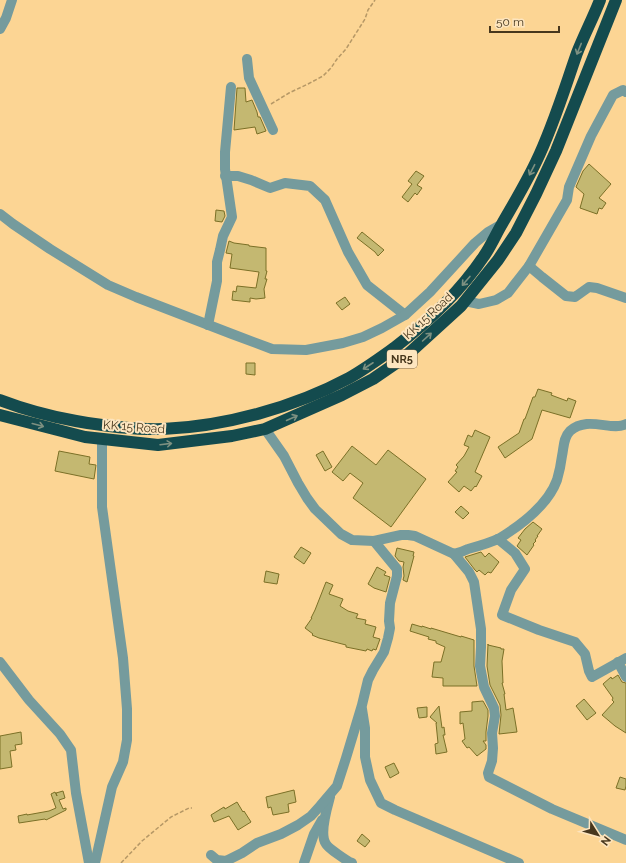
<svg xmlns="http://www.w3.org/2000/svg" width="626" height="863" viewBox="0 0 626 863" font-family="Raleway,sans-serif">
	<rect width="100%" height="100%" fill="#fcd594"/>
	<g fill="#c4b871" stroke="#7b7027">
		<path d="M237 88H245L246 102 252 100 257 112 258 117H260L266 131 257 134 255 127 234 130Z"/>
		<path d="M589 164 611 184 599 198 606 203 602 209 599 208 597 214 580 208 584 194 576 187 583 171Z"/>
		<path d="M416 171 424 176 417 185 422 188 417 195 415 193 408 202 402 197 412 184 408 181Z"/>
		<path d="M216 210 224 211 225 216 222 222 215 221Z"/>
		<path d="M362 232 384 250 378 256 375 252 357 238Z"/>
		<path d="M229 241 234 243 249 245V246L266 248V271H267L265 279H267L264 289 265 298 256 299 250 298V302L232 300 233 291 236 292 237 286 256 288 259 272 230 268 232 254 226 253Z"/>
		<path d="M345 297 350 304 342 310 336 303Z"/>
		<path d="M246 363H255V375L246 374Z"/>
		<path d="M538 389 552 393 551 395 567 401 568 398 576 401 570 418 542 410 532 439 505 458 498 447 519 433 524 419H525L533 397H535Z"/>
		<path d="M475 430 490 437 475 472 482 476 476 487 475 486 471 491 464 486 459 492 448 482 457 472 455 471 458 467 456 465 464 456 469 447 464 445 468 435 472 437Z"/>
		<path d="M352 446 376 465 388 450 426 479 391 527 353 498 363 483 350 473 343 481 332 472Z"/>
		<path d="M59 451 90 457 89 464 96 465 94 479 55 471Z"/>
		<path d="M323 451 332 467 325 471 316 455Z"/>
		<path d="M461 506 469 513 463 519 455 512Z"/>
		<path d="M533 522 542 529 537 536H538L535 540 536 541 533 544 534 545 527 555 517 546 521 540 518 538 525 529Z"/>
		<path d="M301 547 311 553 304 564 294 557Z"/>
		<path d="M397 548 414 552 413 556H414L407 582 403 580 404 576 403 567 404 562 399 561 395 556Z"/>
		<path d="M481 552 485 557 489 553 499 562 491 573 488 572 485 575 479 570 477 572 475 570 465 557Z"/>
		<path d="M377 567 386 572 384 575 390 577 386 592 374 588 368 584Z"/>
		<path d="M266 571 279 574 277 584 264 582Z"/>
		<path d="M326 582 333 585 329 594 343 599 340 606 348 611 358 614 356 618 366 620 365 624 376 627 373 637 380 639 376 650 373 649 372 651 367 649 366 651 346 647V645L319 638 312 635 313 634 305 628 312 618H311L315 610Z"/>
		<path d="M412 624 422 627V626L431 629V628L461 637V636L474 640V666L477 686H443V678L432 677 434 662H441L445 647 436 643V641L428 639 429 637 410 631Z"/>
		<path d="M488 644V645L501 648V649H504L502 661 503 683H502L505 694H504L506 710 513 708 517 732 499 734 501 715 500 705 490 685 487 666Z"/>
		<path d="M618 675 622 682 626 683V733L615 726 602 715 614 702 612 700 613 698 603 684 611 677 612 679Z"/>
		<path d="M584 699 596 713 587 720 576 706Z"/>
		<path d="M483 701 488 710V716L486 732V741H483L486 745V749L477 756 469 747 467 748 462 741 465 739 463 723 460 724V712L472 711V702Z"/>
		<path d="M439 706 442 728 444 727 445 735H443L447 752 436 754 435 744 438 743 436 723H437L430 717Z"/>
		<path d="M427 707V717L419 718 417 708Z"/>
		<path d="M21 732 22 744 15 745 16 750 10 751 12 767 0 769V736Z"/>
		<path d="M394 763 399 773 390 778 385 767Z"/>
		<path d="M620 777 626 779V786L625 790 616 788Z"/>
		<path d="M294 790 296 802 288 804 289 812 273 815 271 807 268 808 266 797Z"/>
		<path d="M63 791 65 798 59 800 63 809 66 808V810L46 820 45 819 19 823 18 816 27 814V815L49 811 56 808 51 794 55 792 57 796 56 793Z"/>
		<path d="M237 802 243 812 244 811 251 822 238 830 229 816 214 822 211 815 224 807 225 809Z"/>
		<path d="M362 834 370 841 365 847 357 841Z"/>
	</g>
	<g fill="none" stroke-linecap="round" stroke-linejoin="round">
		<g stroke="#b69866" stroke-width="1.5" stroke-dasharray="4 2" stroke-linecap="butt">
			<path d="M271 104 289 93 308 84 323 76 331 68 337 59 346 49 365 19 368 10 375 0"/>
			<path d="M121 863 142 841 171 817 189 808H192"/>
		</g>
		<g stroke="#759b9d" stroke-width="10">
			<path d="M0 29 6 18 12 0"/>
			<path d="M247 59 249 78 273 130"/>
			<path d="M225 176H238L251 180 270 188 285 183 310 186 325 200 348 252 367 285 405 315"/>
			<path d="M0 214 13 224 50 249 108 285 136 297 232 334 272 349 306 350 343 343 363 337 382 328 405 315 430 292 475 243 488 232 502 224"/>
			<path d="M529 266 542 277 566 296 575 297 589 287 597 288 626 298"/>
			<path d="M465 301 479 304 496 300 508 293 529 266 567 200 569 187 591 136 613 95 623 90 626 92"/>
			<path d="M208 325 217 281V262L220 250 223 236 232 217 225 169V152L231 87"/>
			<path d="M265 429 284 456 298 483 307 498 315 509 341 534 352 540 374 541 401 535H408L415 536 454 554C459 553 464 551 468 549 479 546 490 543 500 538 521 525 548 505 557 480 559 473 561 464 562 456 564 447 563 438 570 431 588 415 612 432 626 424"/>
			<path d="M498 539 515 553 525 569 511 590 502 615 539 630 575 642 585 654 589 671 592 677 626 658"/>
			<path d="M454 554 469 572 474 582 481 629V647L480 666 484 687 494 708 495 716 492 733 493 748 492 761 488 773 489 777 552 809 626 840"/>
			<path d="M0 662 29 700 60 734 71 750 76 793 89 863"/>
			<path d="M618 662 626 677"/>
			<path d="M362 709 365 728V757L370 780 381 803 395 810 519 863"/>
			<path d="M330 797C327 808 319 834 326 844 328 848 347 861 352 863"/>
			<path d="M211 855 217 860 226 861 242 853 257 843 281 834 298 825 311 816 320 806 337 786 346 758 362 705 368 680 373 670 384 652 388 638 390 628 389 621 390 603 397 576V569L374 541"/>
			<path d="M95 863 112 787 123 762 127 740V709L123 658 102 507V439"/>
			<path d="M304 863 314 834 322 820"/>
		</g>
		<g stroke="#144b4e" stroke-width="12">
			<path d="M0 400C26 410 49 416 76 421 105 426 133 430 163 429 224 427 295 407 349 378 365 369 380 358 394 348 428 322 460 292 484 256 491 246 496 234 502 224 514 203 526 183 536 162 553 127 564 90 577 53 584 35 593 18 600 0"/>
			<path d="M0 415 85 437 158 445 232 436 265 429 342 395 373 379 405 357 461 306 498 260 516 233 536 194 556 151 616 0"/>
		</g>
	</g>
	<defs><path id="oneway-shaft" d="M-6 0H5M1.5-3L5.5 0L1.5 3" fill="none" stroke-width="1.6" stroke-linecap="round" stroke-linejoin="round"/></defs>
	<g stroke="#7d9081">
		<use href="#oneway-shaft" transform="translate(579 49) rotate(112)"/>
		<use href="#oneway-shaft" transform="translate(532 170) rotate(117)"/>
		<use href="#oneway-shaft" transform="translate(466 281) rotate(131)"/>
		<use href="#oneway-shaft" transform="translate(427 337) rotate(-42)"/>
		<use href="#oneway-shaft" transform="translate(368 366) rotate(147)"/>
		<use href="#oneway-shaft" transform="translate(292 418) rotate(-24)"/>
		<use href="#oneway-shaft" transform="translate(38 425) rotate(15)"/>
		<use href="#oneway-shaft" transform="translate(166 444) rotate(-7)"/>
	</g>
	<g text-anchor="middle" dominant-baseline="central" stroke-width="4" stroke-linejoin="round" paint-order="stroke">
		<rect fill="#fde5bf" stroke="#7e6b4e" stroke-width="1" x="387" y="350" width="30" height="18" rx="3"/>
		<g font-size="11" font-weight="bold" fill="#47371d">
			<text x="402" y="359">NR5</text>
		</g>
		<g font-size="12" fill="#47371d" stroke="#fde5bf">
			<text transform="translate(428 316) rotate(-43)">KK 15 Road</text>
			<text transform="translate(134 427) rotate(4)">KK 15 Road</text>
		</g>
	</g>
	<g transform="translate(598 835) rotate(127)" stroke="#fde5bf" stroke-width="3" paint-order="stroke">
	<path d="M0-3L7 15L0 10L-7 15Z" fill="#47371d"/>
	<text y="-6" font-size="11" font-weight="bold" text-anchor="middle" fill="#47371d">N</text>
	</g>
	<path d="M490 26v6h69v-6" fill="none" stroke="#47371d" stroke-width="2"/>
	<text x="496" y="26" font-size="12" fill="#47371d" stroke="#fde5bf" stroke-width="3" paint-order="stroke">50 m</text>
</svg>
